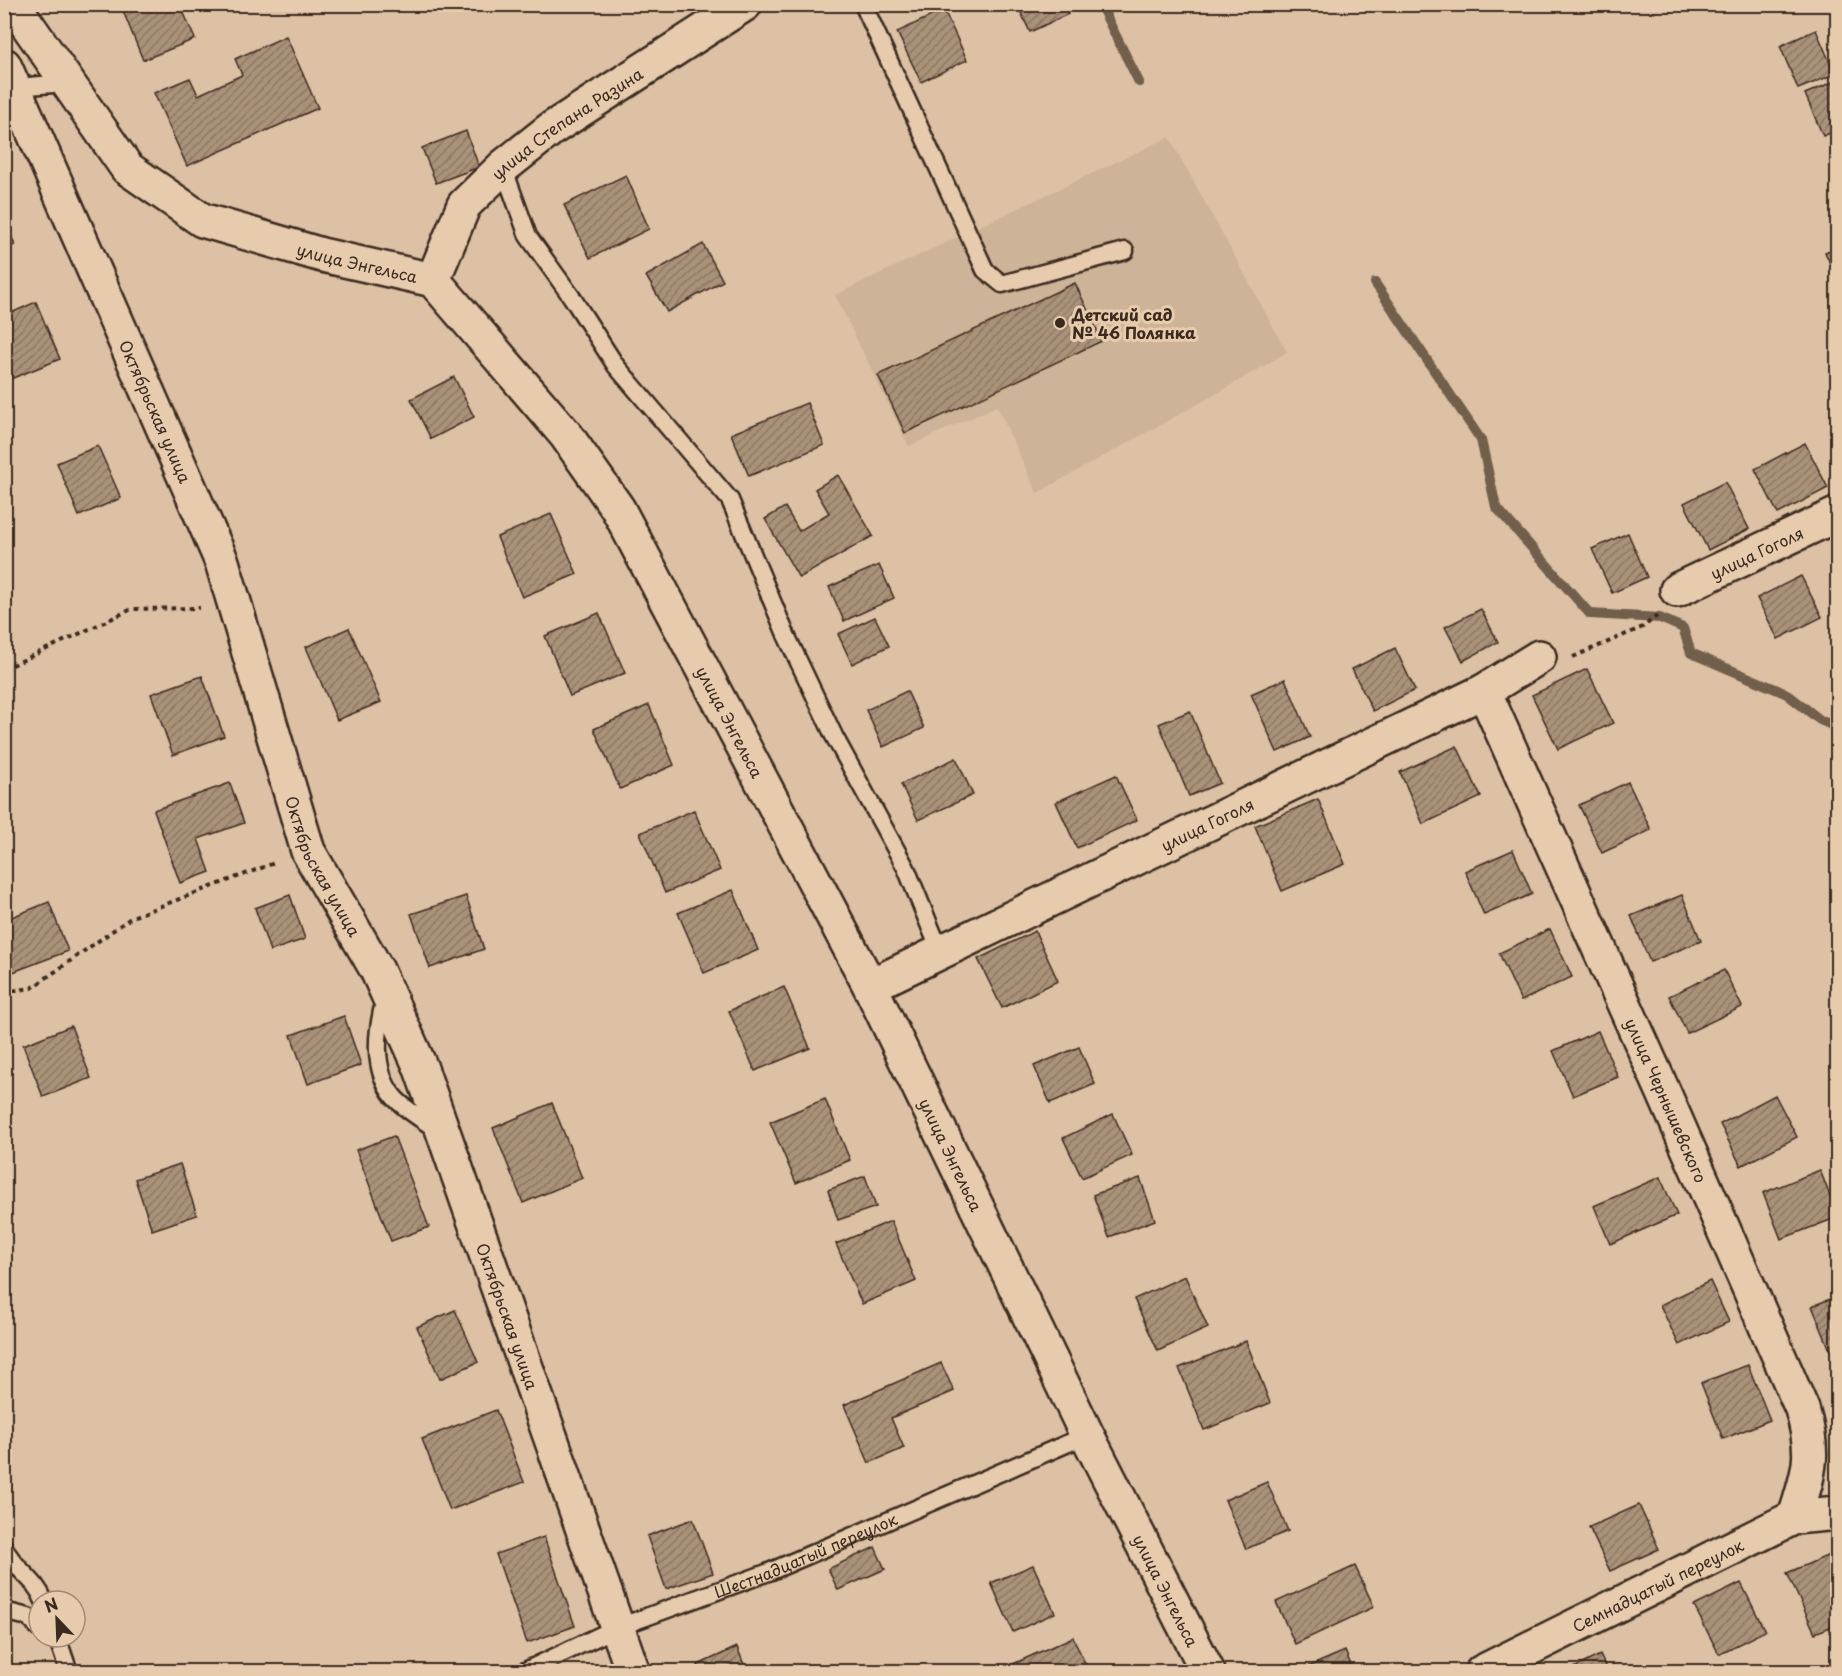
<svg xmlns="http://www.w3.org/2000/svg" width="1842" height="1676" viewBox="0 0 1842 1676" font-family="'Playpen Sans',sans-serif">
	<defs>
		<pattern id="building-hatch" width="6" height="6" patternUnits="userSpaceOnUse" patternTransform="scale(1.5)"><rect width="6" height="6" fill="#aa927a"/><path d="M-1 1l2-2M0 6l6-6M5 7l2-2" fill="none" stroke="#8c7763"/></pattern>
	</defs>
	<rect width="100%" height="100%" fill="#dcc1a4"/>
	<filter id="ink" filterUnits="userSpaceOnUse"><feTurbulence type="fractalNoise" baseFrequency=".0167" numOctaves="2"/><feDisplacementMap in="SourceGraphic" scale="12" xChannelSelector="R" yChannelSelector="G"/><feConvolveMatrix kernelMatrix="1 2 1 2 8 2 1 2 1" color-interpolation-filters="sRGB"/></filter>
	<g filter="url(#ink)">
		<path fill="#cdb397" d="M1169 137 1287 352 1214 395 1037 493 997 406 909 446 835 295Z"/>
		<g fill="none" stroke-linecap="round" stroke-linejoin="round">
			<g stroke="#715e4b" stroke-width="10">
				<path d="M1100 4 1139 82"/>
				<path d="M1375 283 1481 440 1496 507 1590 614 1660 618 1683 628 1691 653 1787 694 1820 720 1838 728"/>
			</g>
		</g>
		<g fill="url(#building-hatch)" stroke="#3b2a1e" stroke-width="1.5">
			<path d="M139 4H180L195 39 143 60 123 11Z"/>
			<path d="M1017 4H1064L1068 14 1030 32Z"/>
			<path d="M944 10 967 60 921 82 897 32Z"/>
			<path d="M1816 30 1835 74 1798 89 1780 46Z"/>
			<path d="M286 36 318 108 187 166 154 93 190 78 198 95 242 75 235 59Z"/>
			<path d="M1838 80V130L1823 136 1805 94Z"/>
			<path d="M466 131 479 167 436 183 422 148Z"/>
			<path d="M626 175 649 229 590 258 564 205Z"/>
			<path d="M4 218 15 245 4 249Z"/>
			<path d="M703 244 723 281 667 312 646 276Z"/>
			<path d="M1838 247V282L1825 252Z"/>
			<path d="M1075 283 1102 341 905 433 878 375Z"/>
			<path d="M36 302 60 359 13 378 4 359V316Z"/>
			<path d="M454 377 474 417 431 439 411 399Z"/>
			<path d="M807 403 824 445 749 476 731 434Z"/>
			<path d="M1805 443 1828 488 1778 514 1755 469Z"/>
			<path d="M98 446 121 498 79 516 57 463Z"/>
			<path d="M838 475 873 536 799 578 765 519 785 507 799 531 829 513 815 489Z"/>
			<path d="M1725 482 1749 529 1708 550 1684 503Z"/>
			<path d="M551 514 577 574 522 597 497 537Z"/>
			<path d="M1628 533 1647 577 1612 593 1592 549Z"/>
			<path d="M879 565 894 598 844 621 829 587Z"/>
			<path d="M1801 576 1822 617 1778 639 1757 598Z"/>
			<path d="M1481 609 1498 642 1463 661 1445 627Z"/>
			<path d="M599 613 625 673 570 696 545 636Z"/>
			<path d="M875 617 889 646 852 664 838 634Z"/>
			<path d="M349 628 381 702 337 720 306 647Z"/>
			<path d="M1395 648 1415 690 1373 711 1352 669Z"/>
			<path d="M1587 669 1613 723 1558 749 1532 695Z"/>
			<path d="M202 676 224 736 173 755 151 694Z"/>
			<path d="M1285 679 1310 737 1277 752 1251 694Z"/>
			<path d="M907 691 924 728 883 747 866 710Z"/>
			<path d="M649 705 674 765 620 789 594 729Z"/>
			<path d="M1190 711 1220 783 1189 796 1159 724Z"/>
			<path d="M1457 746 1481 797 1423 824 1400 772Z"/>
			<path d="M956 758 973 795 918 820 901 784Z"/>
			<path d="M1116 775 1137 820 1077 848 1056 802Z"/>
			<path d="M1628 782 1651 830 1602 853 1579 805Z"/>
			<path d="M230 783 244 823 198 839 210 872 180 883 154 810Z"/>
			<path d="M1318 799 1345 864 1282 891 1255 826Z"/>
			<path d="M694 810 720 870 665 893 640 833Z"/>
			<path d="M1513 850 1532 894 1484 915 1465 871Z"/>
			<path d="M733 890 758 950 704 973 678 913Z"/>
			<path d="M290 895 305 939 270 951 255 908Z"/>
			<path d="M1682 895 1701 941 1650 962 1631 916Z"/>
			<path d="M466 896 484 949 430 968 411 914Z"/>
			<path d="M49 902 68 951 13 972 4 951V920Z"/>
			<path d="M1550 929 1572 977 1521 1001 1499 953Z"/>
			<path d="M1035 931 1058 981 1002 1008 978 959Z"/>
			<path d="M1724 970 1742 1007 1687 1033 1669 996Z"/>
			<path d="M784 987 810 1048 755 1071 729 1011Z"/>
			<path d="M344 1016 361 1065 308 1084 291 1035Z"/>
			<path d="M71 1026 91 1078 43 1097 23 1045Z"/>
			<path d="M1598 1031 1618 1077 1573 1096 1553 1051Z"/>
			<path d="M1079 1047 1095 1084 1050 1103 1034 1066Z"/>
			<path d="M1775 1095 1797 1137 1741 1166 1720 1124Z"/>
			<path d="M825 1099 850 1160 796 1183 770 1122Z"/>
			<path d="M552 1103 582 1178 523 1203 493 1128Z"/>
			<path d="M1113 1114 1132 1155 1082 1178 1063 1138Z"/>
			<path d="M394 1136 429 1227 391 1241 356 1150Z"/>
			<path d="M180 1164 197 1215 152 1230 135 1179Z"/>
			<path d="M1820 1170 1838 1217 1781 1239 1763 1193Z"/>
			<path d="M865 1176 876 1207 838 1220 828 1190Z"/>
			<path d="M1660 1177 1677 1215 1610 1244 1594 1206Z"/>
			<path d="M1140 1178 1155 1220 1109 1237 1093 1195Z"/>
			<path d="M891 1221 916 1281 862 1304 836 1244Z"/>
			<path d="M1185 1276 1208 1328 1158 1351 1134 1299Z"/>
			<path d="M1710 1281 1729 1322 1679 1345 1660 1305Z"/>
			<path d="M1838 1296V1346L1830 1350 1812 1306Z"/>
			<path d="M455 1310 478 1362 440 1379 417 1327Z"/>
			<path d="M1246 1341 1270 1403 1204 1430 1179 1368Z"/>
			<path d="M941 1363 954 1391 891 1418 904 1448 869 1463 844 1405Z"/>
			<path d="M1748 1365 1770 1420 1723 1439 1701 1383Z"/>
			<path d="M496 1410 524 1482 450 1510 422 1439Z"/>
			<path d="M1267 1482 1288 1531 1246 1549 1225 1500Z"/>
			<path d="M1639 1505 1659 1549 1610 1571 1589 1527Z"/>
			<path d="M693 1519 713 1573 666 1589 647 1536Z"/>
			<path d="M544 1537 575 1626 527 1643 496 1554Z"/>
			<path d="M875 1547 885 1569 838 1590 828 1569Z"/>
			<path d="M1836 1552 1838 1624 1815 1633 1787 1573Z"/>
			<path d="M1033 1565 1055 1613 1013 1632 991 1583Z"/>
			<path d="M1355 1566 1374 1607 1295 1644 1276 1602Z"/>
			<path d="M1741 1583 1765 1631 1719 1654 1694 1606Z"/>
			<path d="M1073 1637 1089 1672H1014L1011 1665Z"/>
			<path d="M737 1647 747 1672H701L698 1665Z"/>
			<path d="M1345 1651 1354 1672H1304L1303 1669Z"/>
			<path d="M1600 1655 1608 1672H1566Z"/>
		</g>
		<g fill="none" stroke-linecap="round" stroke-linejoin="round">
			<g stroke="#3b2a1e" stroke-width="21">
				<g id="lane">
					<path d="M863 4 985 270 1002 284 1125 251"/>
					<path d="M16 87 66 83"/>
					<path d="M503 167 528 236 571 296 616 366 730 500 787 637 834 736 906 868 940 951"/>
					<path d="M385 998C377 1029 371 1069 394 1097 405 1110 425 1121 439 1131"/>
					<path d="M4 1547C14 1570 35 1577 44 1601"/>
					<path d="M4 1611 28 1617 39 1628"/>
					<path d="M57 1637 69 1672"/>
					<path id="s1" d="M523 1672 616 1628 769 1572 1087 1435"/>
				</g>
			</g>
			<g stroke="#3b2a1e" stroke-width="38">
				<g id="street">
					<path id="s2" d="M4 65 222 562 308 851 377 970 420 1066 633 1672"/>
					<path id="s3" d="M1677 590 1838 514"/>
					<path id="s4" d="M1484 691 1663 1091 1802 1409C1816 1456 1809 1472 1795 1517"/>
					<path id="s5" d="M870 986 1484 691 1539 657"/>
					<path id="s6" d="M1482 1672 1795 1517 1838 1513"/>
				</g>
			</g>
			<g stroke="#3b2a1e" stroke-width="38">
				<g id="secondary">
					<path id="s7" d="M13 4 127 168 202 220 322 255 433 280 566 435 618 509 870 986 1087 1435 1208 1672"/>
					<path id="s8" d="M433 280 464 205 503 167 551 129 745 4"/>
				</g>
			</g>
			<g stroke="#3b2a1e" stroke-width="4" stroke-dasharray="4.5 4.5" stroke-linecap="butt">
				<path d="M1573 657 1643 627 1657 616"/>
				<path d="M4 669 132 609 200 608"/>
				<path d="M4 992 32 988 132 917 277 862"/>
			</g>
			<use href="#lane" stroke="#e6cbad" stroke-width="16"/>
			<use href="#street" stroke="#e6cbad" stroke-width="33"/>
			<use href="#secondary" stroke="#e6cbad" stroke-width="33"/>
		</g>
	</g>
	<circle fill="#3b2a1e" stroke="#e6cbad" stroke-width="2" cx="1060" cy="323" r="6"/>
	<g text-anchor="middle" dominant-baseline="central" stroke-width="6" stroke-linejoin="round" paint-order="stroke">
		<g font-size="16" fill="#3b2a1e" stroke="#e6cbad">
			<text stroke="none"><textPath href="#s8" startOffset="213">улица Степана Разина</textPath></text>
			<text stroke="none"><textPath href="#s7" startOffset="452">улица Энгельса</textPath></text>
			<text stroke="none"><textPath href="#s2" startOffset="378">Октябрьская улица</textPath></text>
			<text stroke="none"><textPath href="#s3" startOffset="88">улица Гоголя</textPath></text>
			<text stroke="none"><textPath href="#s7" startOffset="1065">улица Энгельса</textPath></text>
			<text stroke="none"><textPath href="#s5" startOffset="374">улица Гоголя</textPath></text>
			<text stroke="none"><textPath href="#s2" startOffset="864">Октябрьская улица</textPath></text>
			<text stroke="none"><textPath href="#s4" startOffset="448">улица Чернышевского</textPath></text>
			<text stroke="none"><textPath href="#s7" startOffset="1551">улица Энгельса</textPath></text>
			<text stroke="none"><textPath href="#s2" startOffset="1352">Октябрьская улица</textPath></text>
			<text stroke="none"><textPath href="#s1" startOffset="306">Шестнадцатый переулок</textPath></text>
			<text stroke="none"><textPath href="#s6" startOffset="196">Семнадцатый переулок</textPath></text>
			<text stroke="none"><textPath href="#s7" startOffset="2037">улица Энгельса</textPath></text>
		</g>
		<g font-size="16" font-weight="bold" fill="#3b2a1e" stroke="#e6cbad" text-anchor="start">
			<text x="1072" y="314">Детский сад<tspan x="1072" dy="18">№ 46 Полянка</tspan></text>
		</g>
	</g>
	<rect width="1842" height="1676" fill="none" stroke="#e6cbad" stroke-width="24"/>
	<rect x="12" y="12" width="1818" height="1652" fill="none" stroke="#3b2a1e" stroke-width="2" filter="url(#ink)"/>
	<g transform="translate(57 1619) rotate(337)"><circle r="28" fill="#e6cbad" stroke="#a28b74" stroke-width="1.5"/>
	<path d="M0-4.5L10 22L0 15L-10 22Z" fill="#3b2a1e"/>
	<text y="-9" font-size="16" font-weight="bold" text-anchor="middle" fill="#3b2a1e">N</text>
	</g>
</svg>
